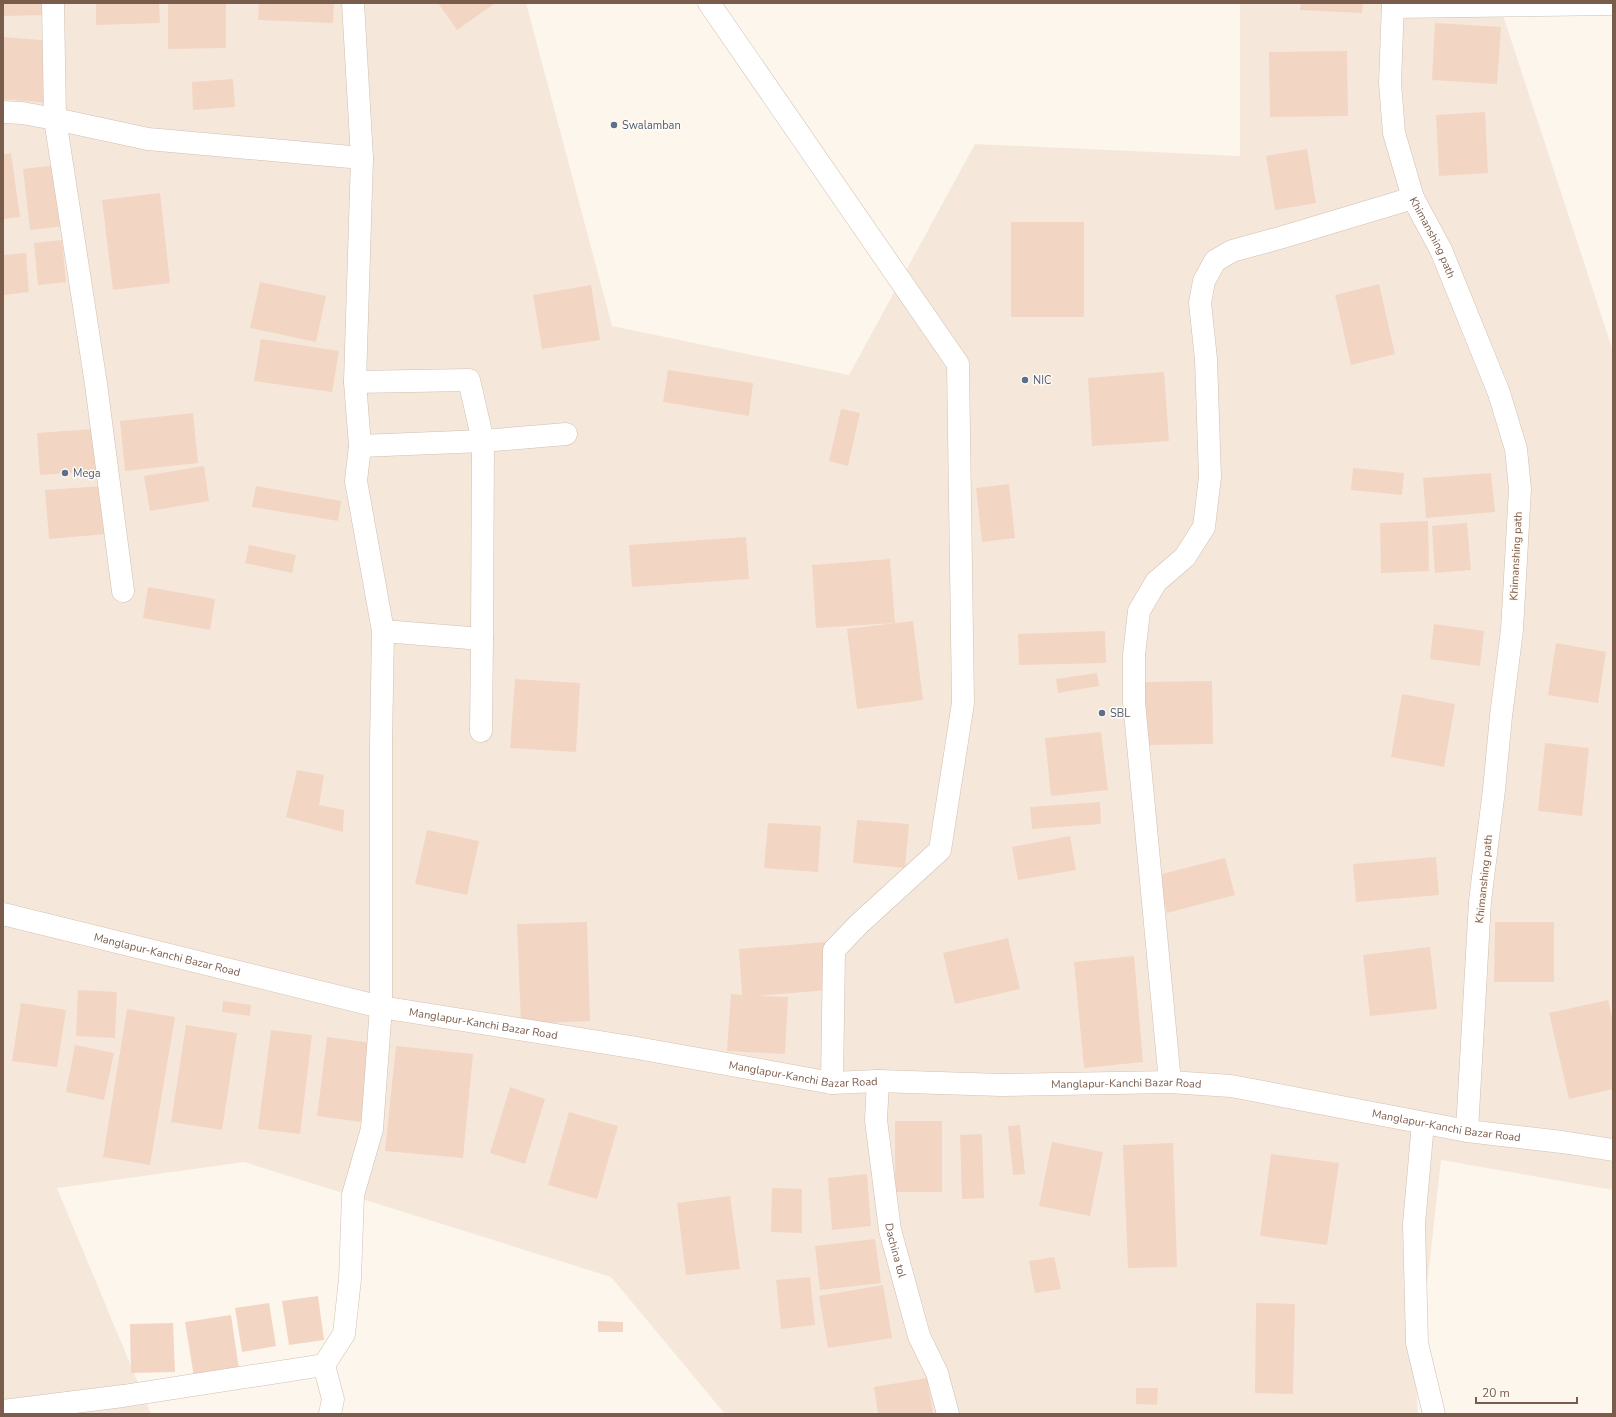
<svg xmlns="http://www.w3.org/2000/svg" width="1616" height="1417" viewBox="0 0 1616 1417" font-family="'Nunito Sans',sans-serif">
	<rect width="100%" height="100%" fill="#fdf6ec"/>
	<path fill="#f5e8da" d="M3 3H526L612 326 849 375 975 144 1240 156V3H1499L1613 351V1190L1441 1160 1416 1384 1418 1414H725L611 1277 244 1162 57 1188 151 1414H3Z"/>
	<g fill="#f3d5c3">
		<path d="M3 3H45L46 15 3 16Z"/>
		<path d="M96 3H159L160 23 96 25Z"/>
		<path d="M168 3H226V48L168 49Z"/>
		<path d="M259 3H334L333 23 258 20Z"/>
		<path d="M438 3H493L494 4 457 30Z"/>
		<path d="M1301 3H1363L1362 13 1300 10Z"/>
		<path d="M1435 23 1501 27 1497 84 1432 80Z"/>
		<path d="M3 37 54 41 49 103 3 99Z"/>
		<path d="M1347 51 1348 116 1270 117 1269 52Z"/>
		<path d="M233 79 235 107 193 110 192 82Z"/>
		<path d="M1485 112 1488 173 1439 176 1436 115Z"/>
		<path d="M1307 149 1316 203 1275 210 1266 156Z"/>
		<path d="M11 153 20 217 3 219V155Z"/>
		<path d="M57 165 65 226 30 230 23 169Z"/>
		<path d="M160 193 170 283 113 290 102 200Z"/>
		<rect x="1011" y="222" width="73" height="95"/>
		<path d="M62 240 66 282 38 285 34 243Z"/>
		<path d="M26 253 29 292 3 295V255Z"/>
		<path d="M260 282 326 296 316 342 250 328Z"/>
		<path d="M1379 284 1395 354 1351 365 1335 295Z"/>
		<path d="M591 285 600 340 542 349 533 295Z"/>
		<path d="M261 339 339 351 332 392 254 381Z"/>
		<path d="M668 370 753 383 749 416 663 402Z"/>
		<path d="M1164 372 1169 441 1092 446 1088 378Z"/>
		<path d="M841 409 860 413 848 466 829 461Z"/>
		<path d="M193 413 198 463 125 471 120 421Z"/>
		<path d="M93 429 96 471 40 475 37 433Z"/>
		<path d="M204 466 209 501 150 511 144 476Z"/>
		<path d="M1353 468 1404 473 1402 495 1351 490Z"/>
		<path d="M1491 473 1495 512 1426 518 1423 478Z"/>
		<path d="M1009 484 1015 538 982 542 976 488Z"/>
		<path d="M102 486 106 534 49 539 45 490Z"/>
		<path d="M256 486 341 501 338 521 252 507Z"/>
		<path d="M1428 521 1429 571 1381 573 1380 523Z"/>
		<path d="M1467 523 1471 570 1435 573 1432 526Z"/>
		<path d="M746 537 749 579 632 587 629 545Z"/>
		<path d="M249 545 296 555 292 573 245 563Z"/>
		<path d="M890 559 895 623 816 628 812 565Z"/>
		<path d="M148 587 215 599 210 630 143 618Z"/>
		<path d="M913 621 923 700 857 709 847 629Z"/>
		<path d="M1434 624 1484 631 1480 666 1430 659Z"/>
		<path d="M1105 631 1106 663 1019 665 1018 634Z"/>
		<path d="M1556 643 1606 652 1598 703 1548 695Z"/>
		<path d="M1097 673 1099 686 1058 693 1056 679Z"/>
		<path d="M515 679 580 683 576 752 510 748Z"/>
		<path d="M1212 681 1213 744 1146 745 1145 682Z"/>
		<path d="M1402 694 1455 704 1444 767 1391 757Z"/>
		<path d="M1101 732 1108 790 1051 796 1045 738Z"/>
		<path d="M1545 743 1589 748 1582 816 1538 811Z"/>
		<path d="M297 770 324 775 319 805 344 810 343 832 286 817Z"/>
		<path d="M1100 802 1101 824 1032 829 1030 807Z"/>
		<path d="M857 820 909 824 905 868 853 863Z"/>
		<path d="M768 823 821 826 818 872 764 868Z"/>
		<path d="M427 830 479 841 467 895 415 884Z"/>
		<path d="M1070 836 1076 870 1018 880 1012 847Z"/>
		<path d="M1436 857 1439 895 1356 902 1353 864Z"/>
		<path d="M1225 858 1235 895 1167 913 1158 875Z"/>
		<path d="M587 922 590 1021 521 1024 517 924Z"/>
		<path d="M1495 922H1554V982H1494Z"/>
		<path d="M1008 938 1020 989 955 1004 943 953Z"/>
		<path d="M826 942 829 990 757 996 788 997 785 1054 727 1051 731 994 742 995 739 949Z"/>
		<path d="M1430 947 1437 1009 1370 1016 1363 955Z"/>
		<path d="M1134 956 1143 1062 1084 1068 1074 962Z"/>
		<path d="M78 990 117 992 115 1038 76 1036Z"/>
		<path d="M1608 1000 1613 1022V1089L1569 1099 1549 1013Z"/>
		<path d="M223 1001 251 1005 250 1016 222 1012Z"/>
		<path d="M21 1003 66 1010 57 1067 12 1061Z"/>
		<path d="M127 1009 175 1017 150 1165 103 1157Z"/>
		<path d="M186 1025 237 1033 222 1130 171 1122Z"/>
		<path d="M271 1030 312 1035 300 1134 258 1129Z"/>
		<path d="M327 1037 372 1043 362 1122 317 1116Z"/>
		<path d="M75 1045 114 1053 104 1100 66 1092Z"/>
		<path d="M396 1046 473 1054 463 1158 385 1151Z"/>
		<path d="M510 1087 545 1099 525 1164 490 1153Z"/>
		<path d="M569 1112 618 1126 597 1199 548 1185Z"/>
		<rect x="895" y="1121" width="47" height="71"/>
		<path d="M1020 1125 1025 1174 1013 1175 1008 1126Z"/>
		<path d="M982 1134 984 1198 962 1199 960 1135Z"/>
		<path d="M1052 1142 1103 1152 1090 1216 1039 1206Z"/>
		<path d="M1173 1143 1177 1267 1128 1268 1123 1145Z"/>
		<path d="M1271 1154 1339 1163 1327 1245 1260 1236Z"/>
		<path d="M867 1174 871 1226 832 1230 828 1178Z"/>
		<path d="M772 1188 802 1189V1233L771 1232Z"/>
		<path d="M730 1196 740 1269 686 1275 677 1203Z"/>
		<path d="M875 1239 881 1283 820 1290 815 1246Z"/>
		<path d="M1054 1257 1061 1289 1035 1293 1029 1261Z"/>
		<path d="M810 1277 815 1325 781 1329 776 1280Z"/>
		<path d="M883 1285 892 1338 828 1348 819 1296Z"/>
		<path d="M318 1296 324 1340 289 1345 282 1301Z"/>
		<path d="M269 1303 276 1346 242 1352 235 1308Z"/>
		<path d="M1256 1303 1295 1304 1293 1394 1255 1393Z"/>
		<path d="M231 1315 239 1370 194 1377 185 1322Z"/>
		<path d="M598 1321 623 1322V1332H598Z"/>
		<path d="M173 1323 175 1372 131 1373 130 1324Z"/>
		<path d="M927 1378 933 1413 878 1414 874 1387Z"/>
		<path d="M1136 1388H1158L1157 1405 1136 1404Z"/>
	</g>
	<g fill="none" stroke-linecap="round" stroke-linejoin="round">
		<g stroke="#d1beb0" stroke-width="23">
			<g id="street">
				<path d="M53 3 55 119 96 384 123 591"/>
				<path d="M709 3 958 364 963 703 940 850 859 924 834 950 832 1083"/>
				<path id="s1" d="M1393 3 1390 83 1394 133 1413 198 1441 250 1499 393 1516 449 1520 489 1512 630 1501 716 1494 790 1480 901 1467 1131"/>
				<path d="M1393 7 1613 4"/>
				<path d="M3 112 22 113 55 119 148 139 362 158"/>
				<path d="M355 382 469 380 483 441 482 639 383 631"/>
				<path d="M360 446 483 441 566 434"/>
				<path d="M481 731 482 639"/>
				<path id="s2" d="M878 1081 876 1120 890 1230 919 1336 937 1373 948 1414"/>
				<path d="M1170 1082 1134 702V655L1139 611 1156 582 1185 557 1204 527 1210 477 1206 359 1200 303 1204 281 1215 261 1232 251 1283 237 1413 198"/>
				<path d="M1423 1123 1414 1224 1417 1343 1434 1414"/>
				<path d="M3 1411 123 1396 324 1365"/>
				<path d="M330 1414 333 1399 324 1365 344 1334 350 1279 353 1195 372 1129 381 1007V744L383 631 356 481 360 446 355 382 362 158 353 3"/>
			</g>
		</g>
		<g stroke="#d6c0b0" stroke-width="23">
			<g id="secondary">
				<path id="s3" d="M3 914 381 1007 637 1048 832 1083 878 1081 1001 1085 1170 1082 1231 1086 1467 1131 1562 1142 1613 1150"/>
			</g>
		</g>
		<use href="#street" stroke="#fff" stroke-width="22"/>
		<use href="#secondary" stroke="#fff" stroke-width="22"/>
	</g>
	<g fill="#5c6f8a" stroke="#fffaf3" stroke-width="1.5">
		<circle cx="614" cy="125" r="4"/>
		<circle cx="1025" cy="380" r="4"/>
		<circle cx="65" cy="473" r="4"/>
		<circle cx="1102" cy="713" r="4"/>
	</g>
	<g text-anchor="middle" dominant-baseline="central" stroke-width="3" stroke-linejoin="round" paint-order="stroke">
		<g font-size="11" fill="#4e5e75" stroke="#fffaf3" text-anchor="start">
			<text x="622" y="125">Swalamban</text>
			<text x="1033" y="380">NIC</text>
			<text x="73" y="473">Mega</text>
			<text x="1110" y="713">SBL</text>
		</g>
		<g font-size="11" fill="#7a5c4d" stroke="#fffaf3">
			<text stroke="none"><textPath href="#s1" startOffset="242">Khimanshing path</textPath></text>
			<text transform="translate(1516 556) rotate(-87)">Khimanshing path</text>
			<text transform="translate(1484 879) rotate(-84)">Khimanshing path</text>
			<text stroke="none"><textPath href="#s3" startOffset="169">Manglapur-Kanchi Bazar Road</textPath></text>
			<text stroke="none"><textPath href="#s3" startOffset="493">Manglapur-Kanchi Bazar Road</textPath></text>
			<text stroke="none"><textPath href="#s3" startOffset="817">Manglapur-Kanchi Bazar Road</textPath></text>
			<text stroke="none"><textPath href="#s3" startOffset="1141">Manglapur-Kanchi Bazar Road</textPath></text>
			<text stroke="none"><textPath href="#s3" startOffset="1465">Manglapur-Kanchi Bazar Road</textPath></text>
			<text stroke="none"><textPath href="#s2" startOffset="171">Dachina tol</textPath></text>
		</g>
	</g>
	<rect width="1616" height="1417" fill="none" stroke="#7a5c4d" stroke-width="8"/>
	<path d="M1476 1397v6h101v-6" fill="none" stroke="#7a5c4d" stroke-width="2"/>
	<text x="1482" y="1397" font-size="12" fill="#7a5c4d" stroke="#fffaf3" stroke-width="3" paint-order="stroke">20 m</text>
</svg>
